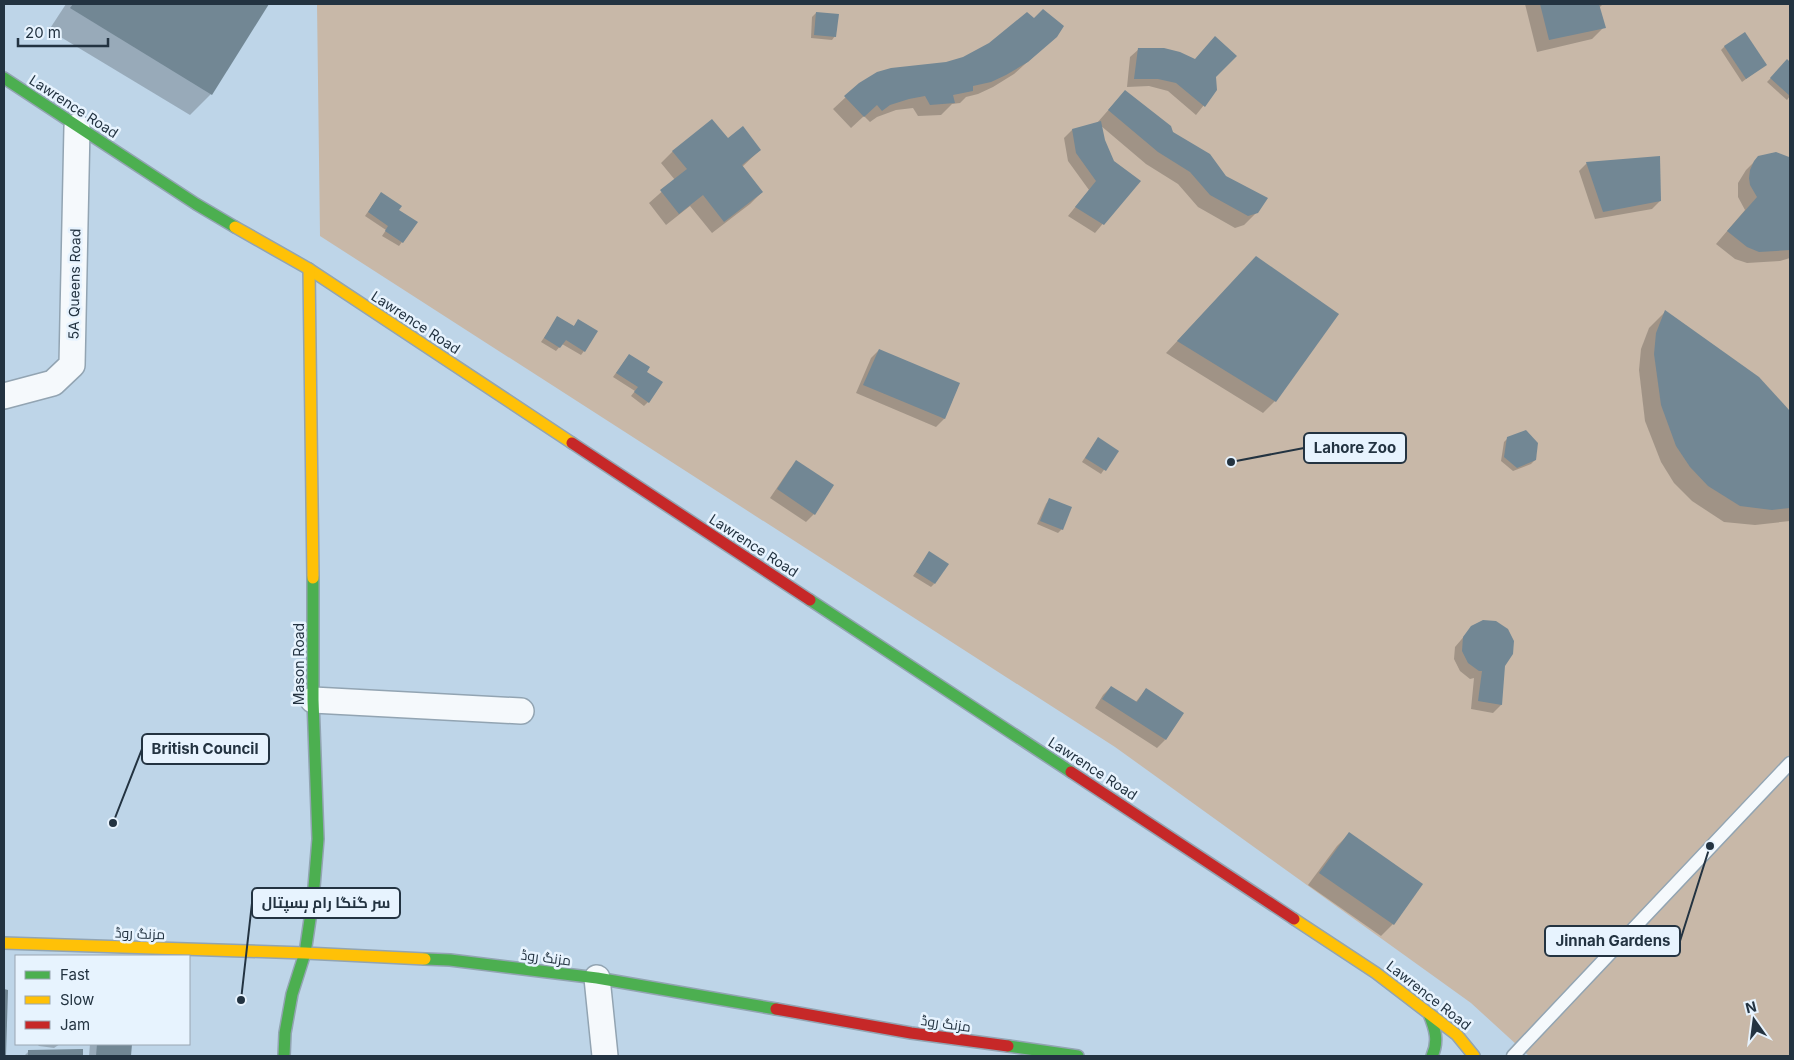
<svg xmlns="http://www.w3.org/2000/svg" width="1794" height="1060" viewBox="0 0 1794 1060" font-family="Inter,Cairo,sans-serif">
	<rect width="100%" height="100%" fill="#bed5e8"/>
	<path fill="#c8b8a8" d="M317 4H1790V1056H1529L1471 1003 1115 747 320 236Z"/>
	<g fill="#0003">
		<path d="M66 4H268L211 94 190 115 49 30Z"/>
		<path d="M1525 4H1603L1599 8 1604 27 1592 39 1537 52Z"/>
		<path d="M816 13 835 36 832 40 811 38 812 17Z"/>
		<path d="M1056 36 1014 74 993 87 978 94 966 97 960 103 952 104 941 115 918 116 913 108 896 110 877 117 870 122 864 116 851 128 833 109 860 84Z"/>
		<path d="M1725 46 1765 65 1742 82 1721 50Z"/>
		<path d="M1139 49 1194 60 1215 77 1216 90 1196 115 1168 91 1149 86 1127 87 1130 57Z"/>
		<path d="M1787 61 1790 64V96L1787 100 1767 82Z"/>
		<path d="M1125 91 1225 177 1257 212 1244 225 1235 228 1198 207 1178 184 1146 164 1100 125 1103 141 1113 161 1139 181 1095 233 1068 216 1089 190 1068 161 1064 138 1072 130 1097 123Z"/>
		<path d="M760 150 742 167 762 192 750 204 712 233 690 206 666 225 649 203 675 180 661 163 673 151Z"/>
		<path d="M1790 155V258L1780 261 1747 263 1735 259 1716 244 1745 210 1738 197V183L1746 170 1759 157 1788 158Z"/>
		<path d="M1587 163 1660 201 1652 209 1595 219 1579 171Z"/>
		<path d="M381 193 398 210 416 223 399 246 382 236 386 230 365 216Z"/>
		<path d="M1244 270 1275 401 1263 413 1166 353Z"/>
		<path d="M1665 312 1790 413V521L1755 525 1724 522 1692 501 1674 483 1661 462 1645 421 1639 370 1641 349 1649 328Z"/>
		<path d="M558 317 573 327 578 321 584 351 581 355 562 344 556 351 541 342Z"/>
		<path d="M879 350 959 384 944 419 936 427 856 393 871 358Z"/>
		<path d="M629 355 645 373 648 402 644 406 631 396 635 391 613 377Z"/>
		<path d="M1508 438 1535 460 1531 464 1513 471 1501 461 1504 442Z"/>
		<path d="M1095 442 1117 451 1101 474 1082 462Z"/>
		<path d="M797 462 814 514 806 522 770 498 789 470Z"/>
		<path d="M1049 500 1062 529 1058 533 1037 524 1046 504Z"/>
		<path d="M926 557 934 584 931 587 913 576Z"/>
		<path d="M1472 627 1504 666 1501 705 1493 713 1471 709 1474 678 1470 679 1460 671 1454 659 1455 647Z"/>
		<path d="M1111 687 1135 703 1146 689 1165 740 1157 748 1095 708 1103 695Z"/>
		<path d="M1349 834 1393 924 1381 936 1308 885 1337 846Z"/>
		<path d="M4 991H6L5 1056H4Z"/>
		<path d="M37 1044H60L54 1048 39 1046Z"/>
		<path d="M90 1044H131L130 1056H89Z"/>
		<path d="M29 1051H82V1056H24Z"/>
	</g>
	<g fill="#728794">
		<path d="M73 4H269L212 95 70 8Z"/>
		<path d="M1540 4H1599L1606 28 1549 40Z"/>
		<path d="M1043 9 1064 26 1057 37 1028 62 1006 75 991 82 973 86V91L953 95 955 103 930 105 925 96 909 99 890 105 882 111 877 105 864 117 844 96 859 83 877 72 891 68 946 62 963 57 989 43 1027 12 1034 18Z"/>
		<path d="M816 12 839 14 836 37 814 35Z"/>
		<path d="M1745 32 1767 65 1746 79 1724 46Z"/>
		<path d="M1215 36 1237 56 1216 77 1217 90 1205 107 1176 83 1158 79H1134L1138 48H1164L1180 52 1195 59Z"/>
		<path d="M1787 59 1790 62V96L1770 78Z"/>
		<path d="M1125 90 1171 126 1173 132 1210 154 1226 176 1268 198 1258 213 1248 216 1210 195 1190 172 1158 152 1108 110Z"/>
		<path d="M712 119 728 138 743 126 761 150 742 165 763 192 724 222 703 195 679 214 660 190 687 169 672 151Z"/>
		<path d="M1101 121 1105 140 1114 161 1141 181 1104 225 1075 207 1096 181 1076 153 1072 129Z"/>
		<path d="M1776 152 1789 157 1790 155V250L1759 252 1747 247 1727 231 1757 197 1750 185 1749 178 1750 170 1754 161 1758 156Z"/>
		<path d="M1660 156 1661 201 1603 212 1586 162Z"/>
		<path d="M381 192 402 206 399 210 418 222 403 243 385 231 388 226 368 212Z"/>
		<path d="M1256 256 1339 314 1276 402 1177 341Z"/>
		<path d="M1665 310 1759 377 1790 411V508L1772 510 1740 506 1708 486 1690 467 1676 446 1661 405 1654 354 1656 333Z"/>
		<path d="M557 316 574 326 578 319 598 331 585 352 566 340 560 348 544 338Z"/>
		<path d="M879 349 960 383 945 419 863 385Z"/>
		<path d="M629 354 650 367 647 372 663 382 649 403 634 392 638 387 616 373Z"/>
		<path d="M1526 430 1538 443 1536 460 1517 468 1504 457 1507 437Z"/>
		<path d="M1098 437 1119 451 1106 471 1085 458Z"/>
		<path d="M796 460 834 485 815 515 777 489Z"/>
		<path d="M1049 498 1072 507 1063 530 1040 521Z"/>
		<path d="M929 551 949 564 935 584 916 572Z"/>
		<path d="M1483 620 1496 621 1508 629 1514 641 1513 654 1505 666 1502 705 1478 701 1482 671H1479L1468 663 1462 651 1463 637 1471 626Z"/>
		<path d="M1111 686 1137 702 1146 688 1184 713 1166 740 1102 699Z"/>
		<path d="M1349 832 1423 884 1394 925 1319 873Z"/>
		<path d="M4 989 8 990 6 1056H4Z"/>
		<path d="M97 1044H132L131 1056H96Z"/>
		<path d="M83 1049V1056H28V1050Z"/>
	</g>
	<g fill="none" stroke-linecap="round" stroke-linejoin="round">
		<g stroke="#92a4b2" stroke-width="15">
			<path id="lane" d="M1513 1056 1790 763"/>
		</g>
		<g stroke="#92a4b2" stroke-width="28">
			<g id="street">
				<path d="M4 396 53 383 72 365 77 127"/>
				<path d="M313 700 521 711"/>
				<path d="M597 978 605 1056"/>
			</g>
		</g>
		<g stroke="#92a4b2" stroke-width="14">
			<g id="fast">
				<path d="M4 78 196 204 235 227"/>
				<path d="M810 600 1071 772"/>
				<path d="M425 959 450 960 597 978 776 1009"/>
				<path d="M1429 1014C1435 1029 1439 1041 1432 1056"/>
				<path d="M1008 1046 1078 1056"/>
				<path d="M284 1056 285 1033 292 994 305 953 313 899 318 839 313 700V578"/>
			</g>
		</g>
		<g stroke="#92a4b2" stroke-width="14">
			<g id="slow">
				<path d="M235 227 309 269 572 443"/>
				<path d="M309 269 313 578"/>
				<path d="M1294 919 1376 973 1457 1035 1474 1056"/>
				<path d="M4 943 305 953 425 959"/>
			</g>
		</g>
		<g stroke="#92a4b2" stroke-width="14">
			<g id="jam">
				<path d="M572 443 810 600"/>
				<path d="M1071 772 1294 919"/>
				<path d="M776 1009 911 1033 1008 1046"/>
			</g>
		</g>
		<use href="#lane" stroke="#f5f9fc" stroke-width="12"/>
		<use href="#street" stroke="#f5f9fc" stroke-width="25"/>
		<use href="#fast" stroke="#4caf50" stroke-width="11"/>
		<use href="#slow" stroke="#ffc107" stroke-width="11"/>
		<use href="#jam" stroke="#c62828" stroke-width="11"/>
	</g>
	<g text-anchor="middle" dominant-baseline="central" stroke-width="5" stroke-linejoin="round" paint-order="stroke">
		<g font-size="14" fill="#233341" stroke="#e7f3fe">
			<text transform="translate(74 106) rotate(33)">Lawrence Road</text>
			<text transform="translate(74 284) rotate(-89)">5A Queens Road</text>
			<text transform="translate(416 322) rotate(33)">Lawrence Road</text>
			<text transform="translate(754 545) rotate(33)">Lawrence Road</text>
			<text transform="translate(298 664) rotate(-90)">Mason Road</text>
			<text transform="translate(1093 768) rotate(33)">Lawrence Road</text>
			<text transform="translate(140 933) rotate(2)">مزنگ روڈ</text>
			<text transform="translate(546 957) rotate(7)">مزنگ روڈ</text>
			<text transform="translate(1429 995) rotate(38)">Lawrence Road</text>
			<text transform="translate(946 1023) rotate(8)">مزنگ روڈ</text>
		</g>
	</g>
	<path fill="none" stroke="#233341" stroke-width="2" d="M1231 462L1304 448M113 823L142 749M241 1000L252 903M1710 846L1680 941"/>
	<g fill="#233341" stroke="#e7f3fe" stroke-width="2">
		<circle cx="1231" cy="462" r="5"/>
		<circle cx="113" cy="823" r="5"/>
		<circle cx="241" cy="1000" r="5"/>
		<circle cx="1710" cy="846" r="5"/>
	</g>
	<g fill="#e7f3fe" stroke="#233341" stroke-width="2">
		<rect x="1304" y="433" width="102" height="30" rx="5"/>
		<rect x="142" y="734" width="127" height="30" rx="5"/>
		<rect x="252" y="888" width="148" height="30" rx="5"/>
		<rect x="1545" y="926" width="135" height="30" rx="5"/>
	</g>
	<g font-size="15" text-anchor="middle" font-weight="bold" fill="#233341">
		<text x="1355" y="453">Lahore Zoo</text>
		<text x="205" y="754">British Council</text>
		<text x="326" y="908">سر گنگا رام ہسپتال</text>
		<text x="1613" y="946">Jinnah Gardens</text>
	</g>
	<rect width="1794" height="1060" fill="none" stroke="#233341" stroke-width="10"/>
	<rect x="15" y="955" width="175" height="90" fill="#e7f3fe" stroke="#99a6b2"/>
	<rect x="25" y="971" width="25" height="8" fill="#4caf50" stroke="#99a6b2"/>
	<text x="60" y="980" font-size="15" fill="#233341">Fast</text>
	<rect x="25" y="996" width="25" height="8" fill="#ffc107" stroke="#99a6b2"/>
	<text x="60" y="1005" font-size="15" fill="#233341">Slow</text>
	<rect x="25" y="1021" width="25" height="8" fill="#c62828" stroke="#99a6b2"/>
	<text x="60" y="1030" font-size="15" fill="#233341">Jam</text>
	<g transform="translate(1754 1020) rotate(346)" stroke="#e7f3fe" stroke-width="4" paint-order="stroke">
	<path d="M0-4L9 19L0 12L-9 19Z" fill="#233341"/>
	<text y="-8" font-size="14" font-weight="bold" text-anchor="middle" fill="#233341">N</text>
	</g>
	<path d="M18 38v8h90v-8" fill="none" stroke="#233341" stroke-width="2.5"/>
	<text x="25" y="38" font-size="15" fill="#233341" stroke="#e7f3fe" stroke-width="4" paint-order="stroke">20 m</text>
</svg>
